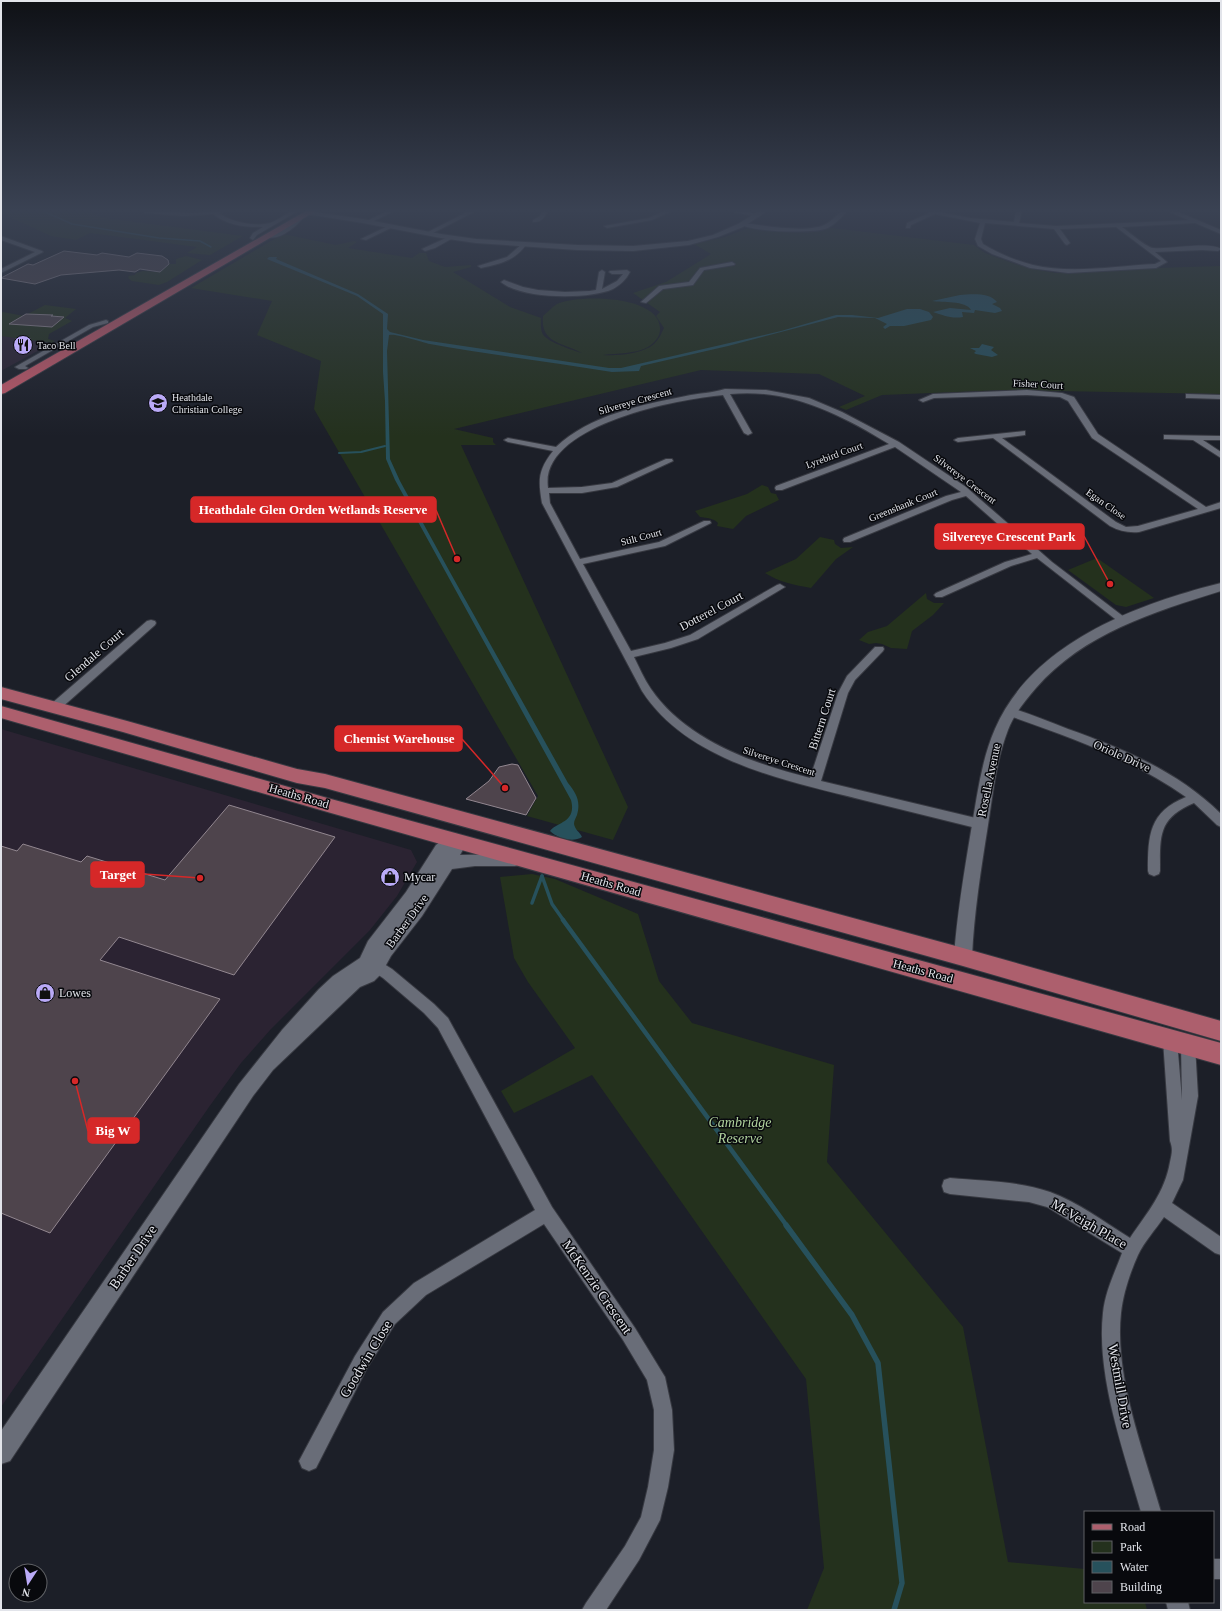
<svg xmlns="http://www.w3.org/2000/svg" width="1222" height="1611" viewBox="0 0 1222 1611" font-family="Georgia,serif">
	<rect width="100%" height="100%" fill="#1c1f28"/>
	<g fill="#2b2332">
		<path d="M1 335H2L52 343 1 371Z"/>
		<path d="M1 729 411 850 417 862 397 896 370 930 271 1029 241 1063 209 1107 1 1407Z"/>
	</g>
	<g fill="#24311d">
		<path d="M1 211H88L104 218 243 236 210 255 187 253 197 247 90 233 76 240 51 236 1 213Z"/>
		<path d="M748 228 771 231H811L832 228 974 245 985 253 1015 264 1033 269 1056 273H1075L1123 269 1221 266V394L1005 390 882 395 846 410 839 407 865 396 819 374 701 370 454 429 493 438V442L496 445H461L628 807 613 840 527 816 538 796 314 409 321 361 257 335 272 301 191 288 283 234 336 245 354 241 357 242 348 248 412 258 419 253H426L429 261 445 267 471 265V267L453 272 510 307 541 318C541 324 540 331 544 336 551 343 572 350 582 353 565 343 540 344 543 316 548 312 552 307 557 304 579 294 662 295 660 330 660 337 654 343 648 347 636 354 617 353 603 355 617 356 643 354 654 344 659 339 661 334 664 328L656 316 660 312 633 293 666 282 711 254 694 244 725 237Z"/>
		<path d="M186 256 202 260 167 282 159 285 132 281 128 278 129 277 128 276 135 275 136 273 143 271 160 272 169 264H176V259Z"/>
		<path d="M45 305 76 309 65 318 72 321 49 334 48 339 55 341 52 343 1 336V313L3 312 24 316Z"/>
		<path d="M762 485 768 487 771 493 776 494 779 500 746 516 733 529 717 526 718 523C713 518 707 518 700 517L695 511 747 494Z"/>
		<path d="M820 537 834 540 835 544 841 548 853 547 836 559 811 588C794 585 779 582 765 573L796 559Z"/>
		<path d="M1097 558 1154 598 1126 607 1116 605 1068 570Z"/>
		<path d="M926 593 927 599 934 603H944L933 615 912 631 907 649 891 648 882 644 876 643 869 644 859 640 868 632 887 626Z"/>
		<path d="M532 874 555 879 638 914 659 981 692 1023 834 1065 827 1162 963 1327 1008 1562 1085 1569V1602H1145L1147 1610H807L824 1568 806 1379 592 1075 514 1113 501 1091 575 1048 528 982 514 958 500 877Z"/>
	</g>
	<g fill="#27515c">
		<path d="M269 257H277L276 259 358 294 388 314 387 329 390 332 423 340 609 368H621L781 331 836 315H852L878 318 907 309H920L929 312 933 317 931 320 904 326H890L885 329 883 327 887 324 875 318 838 317 728 346 641 366 639 371 612 372C552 362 491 355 430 344 421 342 395 333 389 335L387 351 390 459 400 481 451 574 568 783C576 793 581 801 577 815 576 818 574 820 574 824 575 830 580 832 582 837 573 843 557 838 550 831 556 822 577 823 571 800L395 480 386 459 385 401 383 372V314L357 296 267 259Z"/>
		<path d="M960 295C970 294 990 292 997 302L992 304 1000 308 1002 311 995 313 975 310 974 313 962 312 963 317C951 319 943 315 933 312L950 308 971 310C966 300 942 303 932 301Z"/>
		<path d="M982 344 994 347 991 350 998 355 992 357 976 354 974 353 976 351 970 348H979Z"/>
	</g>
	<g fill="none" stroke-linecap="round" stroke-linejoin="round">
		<path stroke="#27515c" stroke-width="1.5" d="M43 211 72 224 159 238 200 241 211 247"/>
		<path stroke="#27515c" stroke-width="2" d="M339 453 361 452 385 446"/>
		<g stroke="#27515c" stroke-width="3.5">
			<path d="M542 876 552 904 564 921"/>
			<path d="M532 903 542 876"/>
		</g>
		<path stroke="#27515c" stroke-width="4.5" d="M563 920 787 1226"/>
		<path stroke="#27515c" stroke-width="5.5" d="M786 1225 852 1315 878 1363 902 1583 894 1610"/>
	</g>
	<g fill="#4e444c" stroke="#928790">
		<path d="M64 251 97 255 102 253 129 257 137 253 162 256 168 260 169 264 160 272 140 269 135 272 119 270 61 275 35 284 1 278 28 264 33 265Z"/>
		<path d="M26 314 53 315 51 316 64 317 52 327 9 324Z"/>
		<path d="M512 764 518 765 536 798 526 815 466 799 489 781 499 767Z"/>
		<path d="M229 805 335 837 234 975 119 937 100 960 220 999 50 1233 1 1213V846L17 851 23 844 81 862 87 856 165 880Z"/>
	</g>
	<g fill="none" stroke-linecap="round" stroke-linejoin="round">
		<g stroke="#373941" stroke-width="2">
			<g id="minor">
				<path d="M142 211 193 213 226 211 219 213C230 222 256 227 270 223 280 220 286 211 298 211L257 235 253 240 250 238 253 233 263 227C246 227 228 226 213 214L184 216 145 213Z"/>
				<path d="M387 211H394L372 222 367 221Z"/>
				<path d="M469 211H476L431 234 426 233Z"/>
				<path d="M542 211H548C545 217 541 223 533 222V220L540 216Z"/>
				<path d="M664 211H672L652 220 607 228 604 226 649 218Z"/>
				<path d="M729 211H743L761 215 758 217Z"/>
				<path d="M841 211H847C842 217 835 224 828 228 815 234 754 232 742 225L745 223C764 226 807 233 824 225 831 222 836 216 841 211Z"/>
				<path d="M924 211H935L970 218 1014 222 1016 211H1022L1019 223 1056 226 1193 220 1196 222 1195 223 1122 227C1129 232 1146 247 1153 248 1169 250 1209 241 1221 249L1218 251 1202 250 1155 252 1167 262 1156 268 1068 273 1030 268 992 254 978 246 975 239 980 223 935 214 911 225 910 228H906L907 223 929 213ZM985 223 1054 229 1065 244 1067 245 1070 243 1060 229 1116 227 1161 261 1155 264C1116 266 1071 274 1033 265 1016 261 998 253 983 244L981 239Z"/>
				<path d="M300 216 303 218C296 227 277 243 265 236L284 229Z"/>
				<path d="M390 225 395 226 366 240 361 239Z"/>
				<path d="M1 236 42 251 43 252 1 273V269L35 252 1 240Z"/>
				<path d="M448 237 453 238 435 248 425 251 422 249Z"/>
				<path d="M523 243 526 245C514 261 500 264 481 268L478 266 507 257Z"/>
				<path d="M732 262 735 264 734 265 704 270 693 285 663 289 646 303 641 302 659 286 689 282 700 268Z"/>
				<path d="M602 270 605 272 602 289 617 281 623 274H612L609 272 610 271 627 270 630 272C626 280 620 285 613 289 589 300 521 299 501 282L504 280 523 287 538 290 565 292 590 291 596 290 599 272Z"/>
				<path d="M106 320 108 321V323L93 327 25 366 28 368 26 369H19L15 367 89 325Z"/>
				<path d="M725 389 766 390 809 398 842 412 899 442 966 487 1052 562 1128 620 1123 623 1119 622 1037 558 1011 566 942 597H936L934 595 936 593 1005 562 1032 554 966 496 952 500 850 542H844L843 540 844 538 946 496 961 492 895 447 782 490H776L775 488 776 486 889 444C840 414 789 388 730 394L752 433 748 435 744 433 723 395C678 399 539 425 548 488L582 487 612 483 666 459H672L673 461 617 487 582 493H549L550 503 580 559 659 542 704 521H710L711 523 665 546 583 564 631 651 665 643 690 635 777 585 780 584 785 587 698 639 671 648 634 657C639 667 644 679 651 689 685 739 753 764 810 778L838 693 847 676 875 647H883L884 649 883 651 855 680 848 693 821 781 980 819 984 821 986 824 984 827 980 829C940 819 899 809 859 799 784 780 687 761 642 691L542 503C538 480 538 470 553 451L508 442 504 440 508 438 556 447C590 415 641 405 686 396 699 393 713 393 725 389Z"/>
				<path d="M1027 390 1062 393 1074 397 1098 434 1206 507 1221 502V508L1139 532C1129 533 1119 531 1110 526L993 438 958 442 954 440 958 438 1025 431V435L1002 438 1116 522 1126 527 1138 526 1198 509 1092 438 1068 401 1060 397 1027 395 934 398 923 402 919 400 933 394Z"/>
				<path d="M1186 394 1221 395V399L1189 398H1186Z"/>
				<path d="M1164 435 1221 436V440H1203L1221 452V458L1193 440 1167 439H1164Z"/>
				<path d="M151 620 155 621 156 623 155 625 59 710H51L50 707 51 704 147 621Z"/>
				<path d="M1011 708C1030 714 1050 722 1068 729 1124 749 1179 772 1221 814V827L1217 825 1194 803C1158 818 1160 836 1160 871L1159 874 1154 876 1149 874 1148 871C1148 835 1149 812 1186 797 1132 759 1070 737 1007 715L1006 712 1007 709Z"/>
				<path d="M369 959 384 964 392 969 434 1004 448 1018 552 1207 635 1328 665 1377 672 1410 674 1450 668 1487 660 1520 639 1560 606 1610H582L586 1603 625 1546 641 1517 648 1487 654 1450V1410L647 1380 623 1340 544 1224 426 1295 395 1324 367 1368 316 1468 309 1471 302 1468 299 1461 355 1356 383 1312 414 1283 535 1210 438 1028 424 1013 383 978 374 972 364 969 362 965 364 961Z"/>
				<path d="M1170 1033 1175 1035 1177 1040 1182 1100 1181 1045 1183 1040 1188 1038 1193 1040 1195 1045 1198 1096 1183 1180 1172 1203 1221 1237V1255L1215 1253 1164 1217C1156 1229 1144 1242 1138 1255 1130 1273 1123 1294 1121 1313 1114 1376 1144 1452 1161 1512H1141C1124 1452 1096 1376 1103 1313 1105 1292 1115 1272 1122 1253L1047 1207 1029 1202 950 1194 944 1192 942 1186 944 1180 950 1178C983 1181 1019 1181 1050 1192 1078 1202 1104 1222 1130 1238 1147 1213 1165 1192 1170 1162 1172 1153 1173 1149 1170 1141L1163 1040 1165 1035Z"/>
				<rect x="1213" y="1559" width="8" height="20"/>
				<path d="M1166 1602H1188L1190 1610H1168Z"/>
			</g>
		</g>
		<g stroke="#373941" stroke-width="2">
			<g id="tertiary">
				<path d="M308 211 363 219 441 234 476 239 577 245 633 246 688 241 713 235 738 224 759 211H767L743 227 718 237 689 245 633 251 577 250 476 243 441 238 363 223 306 214 305 213Z"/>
				<path d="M1167 211H1176L1221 230V234Z"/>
				<path d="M1221 583V591C1154 612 1084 633 1036 688 1025 701 1014 714 1008 730 996 761 993 793 988 825 981 869 974 913 972 957L969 962 963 964 957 962 954 957C957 915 964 873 971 831 977 797 981 761 995 729 1032 643 1137 604 1221 583Z"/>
				<path d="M454 833 459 835 465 846 460 855 515 854 521 856 523 860 521 864 515 866H475L452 869 422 916 391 956 381 974 374 981 360 987 273 1070 253 1096 10 1461 1 1464V1431L239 1084 282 1030 319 989 333 976 360 958 368 941 406 892 436 845 449 835Z"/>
			</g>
		</g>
		<g stroke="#373941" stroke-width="2">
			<g id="primary">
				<path d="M1 687 127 721 297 769 325 774 963 948 1221 1021V1041L963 966 325 788 297 783 123 732 1 699Z"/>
				<path d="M1 706 331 799 1221 1043V1065L331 813 1 718Z"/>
			</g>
		</g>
		<g stroke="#373941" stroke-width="2">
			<path id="trunk" d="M306 211H316L5 393 1 394V385Z"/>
		</g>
		<use href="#minor" fill="#696d78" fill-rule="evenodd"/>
		<use href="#tertiary" fill="#696d78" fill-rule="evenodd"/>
		<use href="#primary" fill="#ad5f6d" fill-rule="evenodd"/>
		<use href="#trunk" fill="#c45a6a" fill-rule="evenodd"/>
	</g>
	<linearGradient id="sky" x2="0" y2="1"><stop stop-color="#0f1116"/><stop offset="0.48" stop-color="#3a4253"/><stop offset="1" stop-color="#3a4253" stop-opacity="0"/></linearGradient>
	<rect width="1222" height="437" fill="url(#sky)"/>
	<defs>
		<g id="restaurant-disc" transform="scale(1)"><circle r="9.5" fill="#baaaf7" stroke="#08090d"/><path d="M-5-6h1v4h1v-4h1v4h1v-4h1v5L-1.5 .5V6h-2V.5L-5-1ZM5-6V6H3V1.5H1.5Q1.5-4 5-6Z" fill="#111"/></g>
		<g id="school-disc" transform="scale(1)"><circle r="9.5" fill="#baaaf7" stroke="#08090d"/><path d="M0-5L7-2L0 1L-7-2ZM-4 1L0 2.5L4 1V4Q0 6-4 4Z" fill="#111"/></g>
		<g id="shop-disc" transform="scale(1)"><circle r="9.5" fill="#baaaf7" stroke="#08090d"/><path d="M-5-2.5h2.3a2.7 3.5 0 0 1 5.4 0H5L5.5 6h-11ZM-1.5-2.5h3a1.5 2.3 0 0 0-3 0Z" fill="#111"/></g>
	</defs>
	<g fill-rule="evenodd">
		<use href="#restaurant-disc" x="23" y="345"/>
		<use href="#school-disc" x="158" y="403"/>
		<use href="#shop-disc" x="390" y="877"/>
		<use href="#shop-disc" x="45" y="993"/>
	</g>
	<g text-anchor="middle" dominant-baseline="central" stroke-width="3" stroke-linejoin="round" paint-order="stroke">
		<g font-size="10" fill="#e2e4ea" stroke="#08090d" text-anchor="start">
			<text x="37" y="345">Taco Bell</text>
			<text x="172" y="397">Heathdale<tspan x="172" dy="12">Christian College</tspan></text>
		</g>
		<g font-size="10" fill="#e2e4ea" stroke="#08090d">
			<text transform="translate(1038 384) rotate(3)">Fisher Court</text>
			<text transform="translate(635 401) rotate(-16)">Silvereye Crescent</text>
			<text transform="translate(834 455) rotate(-20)">Lyrebird Court</text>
			<text transform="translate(965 479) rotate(37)">Silvereye Crescent</text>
			<text transform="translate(1106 504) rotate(35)">Egan Close</text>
			<text transform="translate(903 505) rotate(-22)">Greenshank Court</text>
			<text transform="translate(641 537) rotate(-15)">Stilt Court</text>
			<text transform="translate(779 761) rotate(18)">Silvereye Crescent</text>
		</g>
		<g font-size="12" fill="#e2e4ea" stroke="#08090d">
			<text transform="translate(711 611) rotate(-28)">Dotterel Court</text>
			<text transform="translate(94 655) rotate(-41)">Glendale Court</text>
			<text transform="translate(822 719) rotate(-72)">Bittern Court</text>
			<text transform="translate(1122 756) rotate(24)">Oriole Drive</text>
			<text transform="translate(989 780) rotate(-78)">Rosella Avenue</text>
			<text transform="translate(299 796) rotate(16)">Heaths Road</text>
			<text transform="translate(611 884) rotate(16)">Heaths Road</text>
			<text transform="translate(407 921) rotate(-54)">Barber Drive</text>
			<text transform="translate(923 971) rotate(15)">Heaths Road</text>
		</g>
		<g font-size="12" fill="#e2e4ea" stroke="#08090d" text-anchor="start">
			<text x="404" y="877">Mycar</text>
			<text x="59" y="993">Lowes</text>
		</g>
		<g font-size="14" font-style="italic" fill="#b1d39e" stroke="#08090d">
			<text x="740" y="1122">Cambridge<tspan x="740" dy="16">Reserve</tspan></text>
		</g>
		<g font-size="14" fill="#e2e4ea" stroke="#08090d">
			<text transform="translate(1089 1224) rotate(30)">McVeigh Place</text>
			<text transform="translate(133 1257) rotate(-56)">Barber Drive</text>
			<text transform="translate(597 1287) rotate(55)">McKenzie Crescent</text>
			<text transform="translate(366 1359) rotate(-59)">Goodwin Close</text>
			<text transform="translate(1120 1386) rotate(80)">Westmill Drive</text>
		</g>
	</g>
	<path fill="none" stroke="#d62828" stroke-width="1.5" d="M457 559L436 510M1110 584L1084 536M505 788L462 739M200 878L144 874M75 1081L88 1131"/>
	<g fill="#d62828" stroke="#08090d" stroke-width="1.5">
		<circle cx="457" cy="559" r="4"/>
		<circle cx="1110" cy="584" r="4"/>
		<circle cx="505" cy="788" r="4"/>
		<circle cx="200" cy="878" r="4"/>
		<circle cx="75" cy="1081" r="4"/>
	</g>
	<g fill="#d62828" stroke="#d62828" stroke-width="1.5">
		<rect x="191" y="497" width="245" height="25" rx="4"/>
		<rect x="935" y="524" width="149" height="25" rx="4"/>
		<rect x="335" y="726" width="127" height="25" rx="4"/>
		<rect x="91" y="862" width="53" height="25" rx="4"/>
		<rect x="88" y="1118" width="51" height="25" rx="4"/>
	</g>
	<g font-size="13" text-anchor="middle" font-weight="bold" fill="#fff">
		<text x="313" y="514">Heathdale Glen Orden Wetlands Reserve</text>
		<text x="1009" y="541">Silvereye Crescent Park</text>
		<text x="399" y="743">Chemist Warehouse</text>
		<text x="118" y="879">Target</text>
		<text x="113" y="1135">Big W</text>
	</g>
	<rect width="1222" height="1611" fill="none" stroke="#e2e4ea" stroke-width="4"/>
	<rect x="1084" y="1511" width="130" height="92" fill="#08090d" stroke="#5f6165"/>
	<rect x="1092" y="1524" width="20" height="6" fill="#ad5f6d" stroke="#5f6165"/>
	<text x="1120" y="1531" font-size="12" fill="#e2e4ea">Road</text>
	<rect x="1092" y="1541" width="20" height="12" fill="#24311d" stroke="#5f6165"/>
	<text x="1120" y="1551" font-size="12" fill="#e2e4ea">Park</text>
	<rect x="1092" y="1561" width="20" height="12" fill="#27515c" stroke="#5f6165"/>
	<text x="1120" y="1571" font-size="12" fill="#e2e4ea">Water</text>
	<rect x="1092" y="1581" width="20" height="12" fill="#4e444c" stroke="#5f6165"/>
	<text x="1120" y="1591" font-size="12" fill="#e2e4ea">Building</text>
	<g transform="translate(28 1583) rotate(192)"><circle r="19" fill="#08090d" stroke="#5f6165"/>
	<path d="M0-3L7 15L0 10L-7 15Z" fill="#baaaf7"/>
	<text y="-6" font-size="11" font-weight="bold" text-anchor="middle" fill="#e2e4ea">N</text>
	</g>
</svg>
